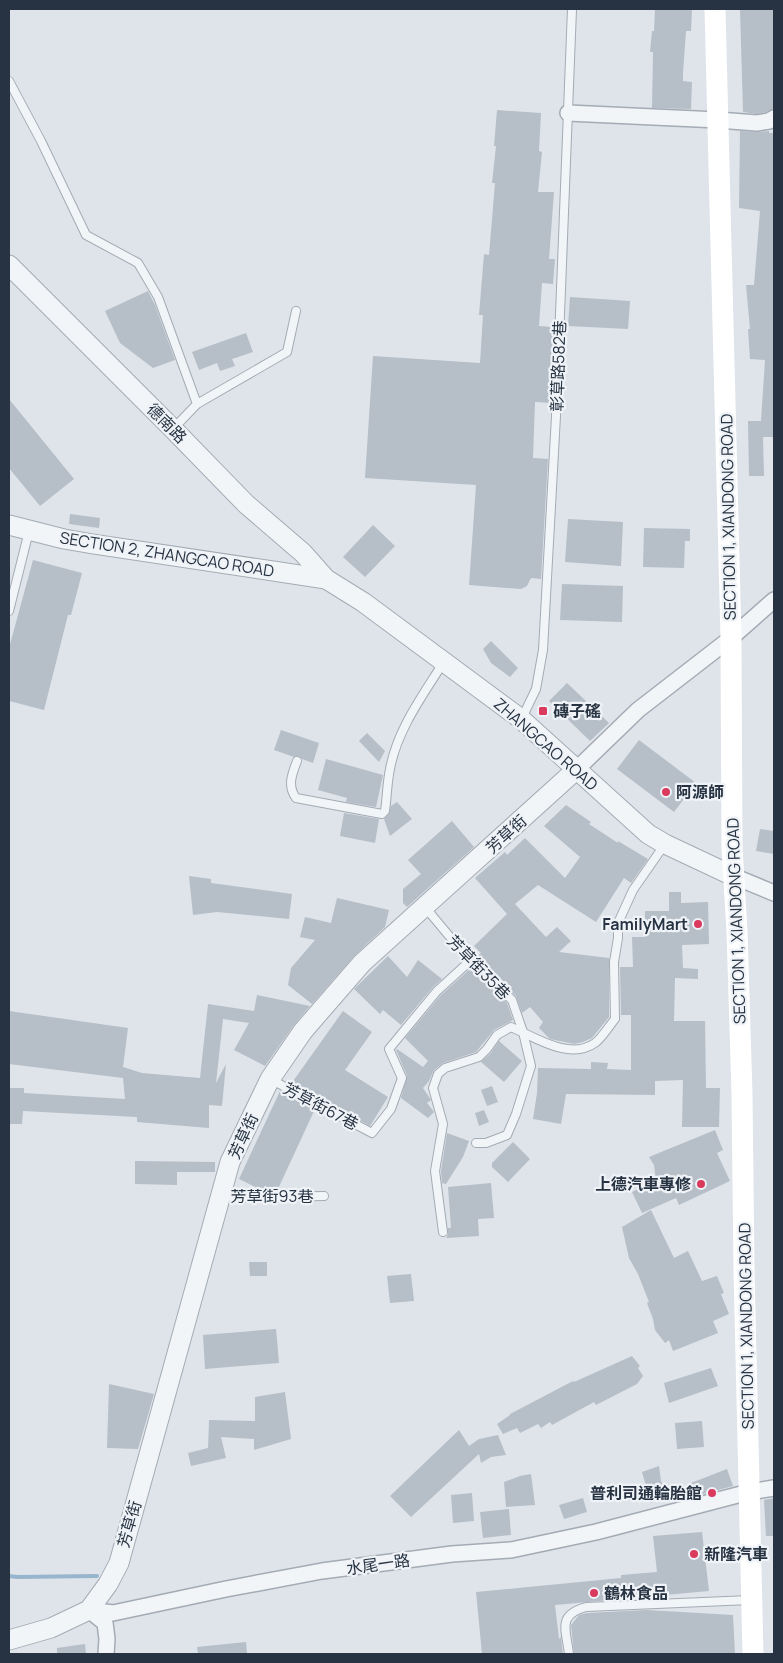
<svg xmlns="http://www.w3.org/2000/svg" width="783" height="1663" viewBox="0 0 783 1663" font-family="Manrope,'Noto Sans TC',sans-serif">
	<rect width="100%" height="100%" fill="#dfe4ea"/>
	<g fill="none" stroke-linecap="round" stroke-linejoin="round">
		<path stroke="#97b5cd" stroke-width="4" d="M9 1576 17 1577 97 1576"/>
	</g>
	<g fill="#b6bec7">
		<path d="M655 9H692L691 31H686L683 73V81L692 82 691 109 652 108 653 52H650L652 31H654Z"/>
		<path d="M740 9H774V109L766 112 757 114 743 112Z"/>
		<path d="M497 110 541 113 539 151 542 152 538 192H554L549 259H555L553 284 542 283 539 326 554 327 551 403 535 402 533 458 548 459 541 579 531 578 527 586 521 589 469 585 476 485 365 478 373 356 480 363 483 315H479L484 254 489 255 495 183H492L496 146H494Z"/>
		<path d="M740 131 757 132 769 131V133H774V437H763L764 476H749L748 421H761L765 360 750 359 748 329H750L746 285H754L760 211 739 208Z"/>
		<path d="M148 291 155 305 175 360 153 368 120 343 105 311Z"/>
		<path d="M570 297 630 301 628 329 568 326Z"/>
		<path d="M246 333 253 352 232 359 235 366 220 371 217 363 199 370 192 352Z"/>
		<path d="M9 399 74 479 40 506 9 468Z"/>
		<path d="M70 514 100 518 99 528 69 524Z"/>
		<path d="M568 519 623 522 621 566 565 562Z"/>
		<path d="M373 525 395 546 365 577 343 557Z"/>
		<path d="M644 528 690 529V541H685L684 568 643 567Z"/>
		<path d="M33 560 82 573 71 615H68L44 710 9 701V648Z"/>
		<path d="M562 584 623 586 622 622 560 620Z"/>
		<path d="M491 641 518 668 510 677 491 663 483 649Z"/>
		<path d="M567 683 609 723 590 741 549 701Z"/>
		<path d="M281 730 319 743 313 763 302 759 299 756 294 757 274 750Z"/>
		<path d="M367 733 385 751 379 762 359 741Z"/>
		<path d="M639 740 696 783 674 812 617 769Z"/>
		<path d="M326 759 383 775 376 807 346 802 347 798 318 790Z"/>
		<path d="M397 802 412 819 390 836 384 819 389 814 391 806Z"/>
		<path d="M566 805 591 822 589 824 618 843V841L648 859 631 883 624 878 596 922 538 885 515 904 546 937 557 927 571 941 559 952 609 958V1017L592 1038 583 1042 574 1044 550 1039 539 1028 543 1022 530 1007 522 1013 516 996 476 958 481 953 474 946 507 914 475 878 505 852 507 855 525 838 565 878 580 857 544 826Z"/>
		<path d="M344 813 379 819 375 843 340 836Z"/>
		<path d="M452 821 474 847 407 907 403 903V889L421 874 408 860Z"/>
		<path d="M760 829 774 831V854L756 851Z"/>
		<path d="M189 876 211 879V883L292 894 289 919 217 912 193 915Z"/>
		<path d="M669 892H681V903L708 902 709 944 682 945 683 968 698 969V979L675 978 674 1021H705L706 1088H720L719 1127H682L683 1080 655 1081V1095L566 1094 561 1124 533 1119 537 1093 538 1068 591 1069V1062L608 1063 607 1069 631 1070V1015H621L620 967H633L632 937H645V911H669Z"/>
		<path d="M337 898 389 910 385 927 354 956 312 1004 288 985 291 968 315 940 300 937 305 917 331 923Z"/>
		<path d="M388 956 407 977 418 960 442 979 433 987 401 1025 383 1010 380 1014 354 989Z"/>
		<path d="M470 969 507 1003 513 1020 494 1030 476 1052 443 1063 434 1070 429 1081 423 1088 431 1100 427 1103 434 1112 428 1118 401 1098 407 1076 396 1050 397 1049 423 1067 428 1061 405 1038 441 995Z"/>
		<path d="M257 995 310 1006 294 1025 265 1066 234 1050 249 1023 223 1019 216 1083 226 1064 222 1106 209 1105V1128L137 1122V1117L23 1111 22 1124H9V1088H24V1093L125 1099 123 1078 9 1064V1011L128 1028 123 1067 142 1073 200 1078 208 1004 254 1011Z"/>
		<path d="M343 1011 372 1032 345 1070 388 1097 370 1126 324 1100 323 1101 291 1084Z"/>
		<path d="M499 1041 522 1061 504 1082 481 1062 491 1053Z"/>
		<path d="M492 1086 498 1102 487 1106 481 1090Z"/>
		<path d="M280 1091 315 1109 277 1191 266 1192 239 1179Z"/>
		<path d="M484 1110 489 1122 479 1126 475 1113Z"/>
		<path d="M715 1130 723 1150 717 1153 730 1181 679 1205 676 1198 642 1213 632 1192 656 1180 654 1165 649 1157Z"/>
		<path d="M447 1133 469 1141 463 1157 446 1184 442 1183 441 1171Z"/>
		<path d="M513 1142 530 1159 508 1182 492 1167V1163Z"/>
		<path d="M135 1161 215 1162V1172H177V1185L135 1184Z"/>
		<path d="M491 1183 494 1218 478 1219 479 1236 446 1238 448 1234V1228H451L448 1187Z"/>
		<path d="M651 1210 674 1258 688 1251 702 1281 717 1276 724 1293 721 1294 729 1314 713 1321 718 1333 673 1351 669 1340 665 1343 655 1330 653 1319 647 1303 649 1302 638 1274 629 1258 622 1227Z"/>
		<path d="M249 1262H267V1276H250Z"/>
		<path d="M411 1274 414 1301 390 1303 387 1276Z"/>
		<path d="M276 1329 279 1363 205 1369 203 1335Z"/>
		<path d="M632 1356 640 1366 638 1368 643 1376 637 1384 596 1405 594 1402 552 1425 550 1422 541 1428 538 1424 520 1433 517 1428 503 1434 497 1424 510 1415V1414L573 1381 574 1382Z"/>
		<path d="M711 1368 718 1386 669 1403 664 1383Z"/>
		<path d="M109 1384 154 1394 138 1449 107 1448Z"/>
		<path d="M285 1392 291 1439 254 1450V1439L221 1437 226 1458 191 1466 188 1453 208 1448 209 1420 255 1421V1397Z"/>
		<path d="M702 1421 704 1447 677 1449 675 1423Z"/>
		<path d="M459 1430 469 1446 479 1439 498 1435 506 1455 491 1457 481 1463 479 1454 411 1517 390 1496Z"/>
		<path d="M659 1466 661 1481 668 1496 651 1503 642 1472Z"/>
		<path d="M727 1469 733 1486 696 1496 691 1483Z"/>
		<path d="M531 1474 535 1505 506 1507 504 1482 520 1476Z"/>
		<path d="M472 1493 474 1521 453 1523 451 1495Z"/>
		<path d="M583 1498 587 1512 564 1519 559 1505Z"/>
		<path d="M774 1498V1536H766L764 1500Z"/>
		<path d="M509 1509 511 1535 483 1538 480 1512Z"/>
		<path d="M702 1532 709 1591 555 1605 559 1639 561 1637 563 1654H482L476 1592 621 1578V1575L657 1572 653 1536Z"/>
		<path d="M647 1610 733 1615 735 1654H574L571 1625 579 1615 587 1613Z"/>
		<path d="M246 1642 247 1654H198L197 1647Z"/>
		<path d="M85 1644 86 1654H57V1648Z"/>
	</g>
	<g fill="none" stroke-linecap="round" stroke-linejoin="round">
		<g stroke="#a4abb4" stroke-width="10">
			<g id="service">
				<path d="M9 81 41 141 86 235 138 263 158 297 197 404"/>
				<path d="M173 429 197 404 287 352 296 311"/>
				<path d="M9 611 29 531"/>
				<path d="M522 718 536 689 543 650 556 416 572 9"/>
				<path d="M297 761C292 774 287 786 296 798L382 814 385 811C387 797 387 783 390 769 397 730 423 695 443 663"/>
				<path d="M425 907 470 961 512 1000 523 1032 531 1066 516 1114 507 1135 486 1143H476"/>
				<path d="M270 1079 372 1133 391 1109 402 1078 389 1049 437 991 470 961"/>
				<path d="M221 1195 237 1198 324 1196"/>
				<path d="M443 1232 435 1171 443 1124 433 1088 438 1074 445 1068 479 1057 487 1049 497 1035 511 1027C535 1037 569 1061 595 1043 602 1038 609 1026 615 1019L614 962 618 938V923L633 890 665 844"/>
				<path d="M569 1654C566 1629 557 1615 586 1607L750 1600"/>
			</g>
		</g>
		<g stroke="#a4abb4" stroke-width="18">
			<g id="minor">
				<path d="M568 113 718 120 757 123 769 121 774 118"/>
				<path d="M577 769 638 710 731 638 774 600"/>
				<path d="M733 876 774 893"/>
				<path d="M89 1610 113 1613 226 1589 322 1571 452 1554 511 1550 596 1532 749 1492 774 1488"/>
				<path d="M90 1611 105 1623 107 1639 106 1654"/>
			</g>
		</g>
		<g stroke="#a4abb4" stroke-width="21">
			<g id="tertiary">
				<path d="M9 265 173 429 246 504 303 553 326 579 363 602 521 719 648 834 665 844 733 876"/>
				<path d="M9 525 64 539 93 544 326 579"/>
				<path d="M9 1640 51 1628 89 1610 108 1584 119 1563 230 1162 270 1079 303 1031 362 963 577 769"/>
			</g>
		</g>
		<use href="#service" stroke="#f2f5f8" stroke-width="8"/>
		<use href="#minor" stroke="#f2f5f8" stroke-width="15"/>
		<use href="#tertiary" stroke="#f2f5f8" stroke-width="19"/>
		<path stroke="#fff" stroke-width="21" d="M715 9 731 638 732 848 737 931 742 1094 744 1271 753 1654"/>
	</g>
	<g fill="#d93a5d" stroke="#eff3f7" stroke-width="2">
		<rect x="538" y="706" width="10" height="10" rx="2.5"/>
		<circle cx="666" cy="792" r="5"/>
		<circle cx="698" cy="924" r="5"/>
		<circle cx="701" cy="1184" r="5"/>
		<circle cx="712" cy="1493" r="5"/>
		<circle cx="694" cy="1554" r="5"/>
		<circle cx="594" cy="1593" r="5"/>
	</g>
	<g text-anchor="middle" dominant-baseline="central" stroke-width="4.5" stroke-linejoin="round" paint-order="stroke">
		<g font-size="16" fill="#273342" stroke="#eff3f7">
			<text transform="translate(558 366) rotate(-88)">彰草路582巷</text>
			<text transform="translate(167 423) rotate(45)">德南路</text>
			<text transform="translate(728 517) rotate(-91)">SECTION 1, XIANDONG ROAD</text>
			<text transform="translate(167 554) rotate(9)">SECTION 2, ZHANGCAO ROAD</text>
			<text transform="translate(546 744) rotate(41)">ZHANGCAO ROAD</text>
			<text transform="translate(506 834) rotate(-42)">芳草街</text>
			<text transform="translate(736 921) rotate(-92)">SECTION 1, XIANDONG ROAD</text>
			<text transform="translate(479 967) rotate(46)">芳草街35巷</text>
			<text transform="translate(321 1106) rotate(28)">芳草街67巷</text>
			<text transform="translate(243 1136) rotate(-65)">芳草街</text>
			<text x="272" y="1196">芳草街93巷</text>
			<text transform="translate(746 1326) rotate(-91)">SECTION 1, XIANDONG ROAD</text>
			<text transform="translate(129 1524) rotate(-74)">芳草街</text>
			<text transform="translate(378 1564) rotate(-8)">水尾一路</text>
		</g>
		<g font-size="16" font-weight="bold" fill="#273342" stroke="#eff3f7" text-anchor="start">
			<text x="553" y="711">磚子磘</text>
			<text x="676" y="792">阿源師</text>
			<text x="688" y="924" text-anchor="end">FamilyMart</text>
			<text x="691" y="1184" text-anchor="end">上德汽車專修</text>
			<text x="702" y="1493" text-anchor="end">普利司通輪胎館</text>
			<text x="704" y="1554">新隆汽車</text>
			<text x="604" y="1593">鶴林食品</text>
		</g>
	</g>
	<rect width="783" height="1663" fill="none" stroke="#273342" stroke-width="20"/>
</svg>
